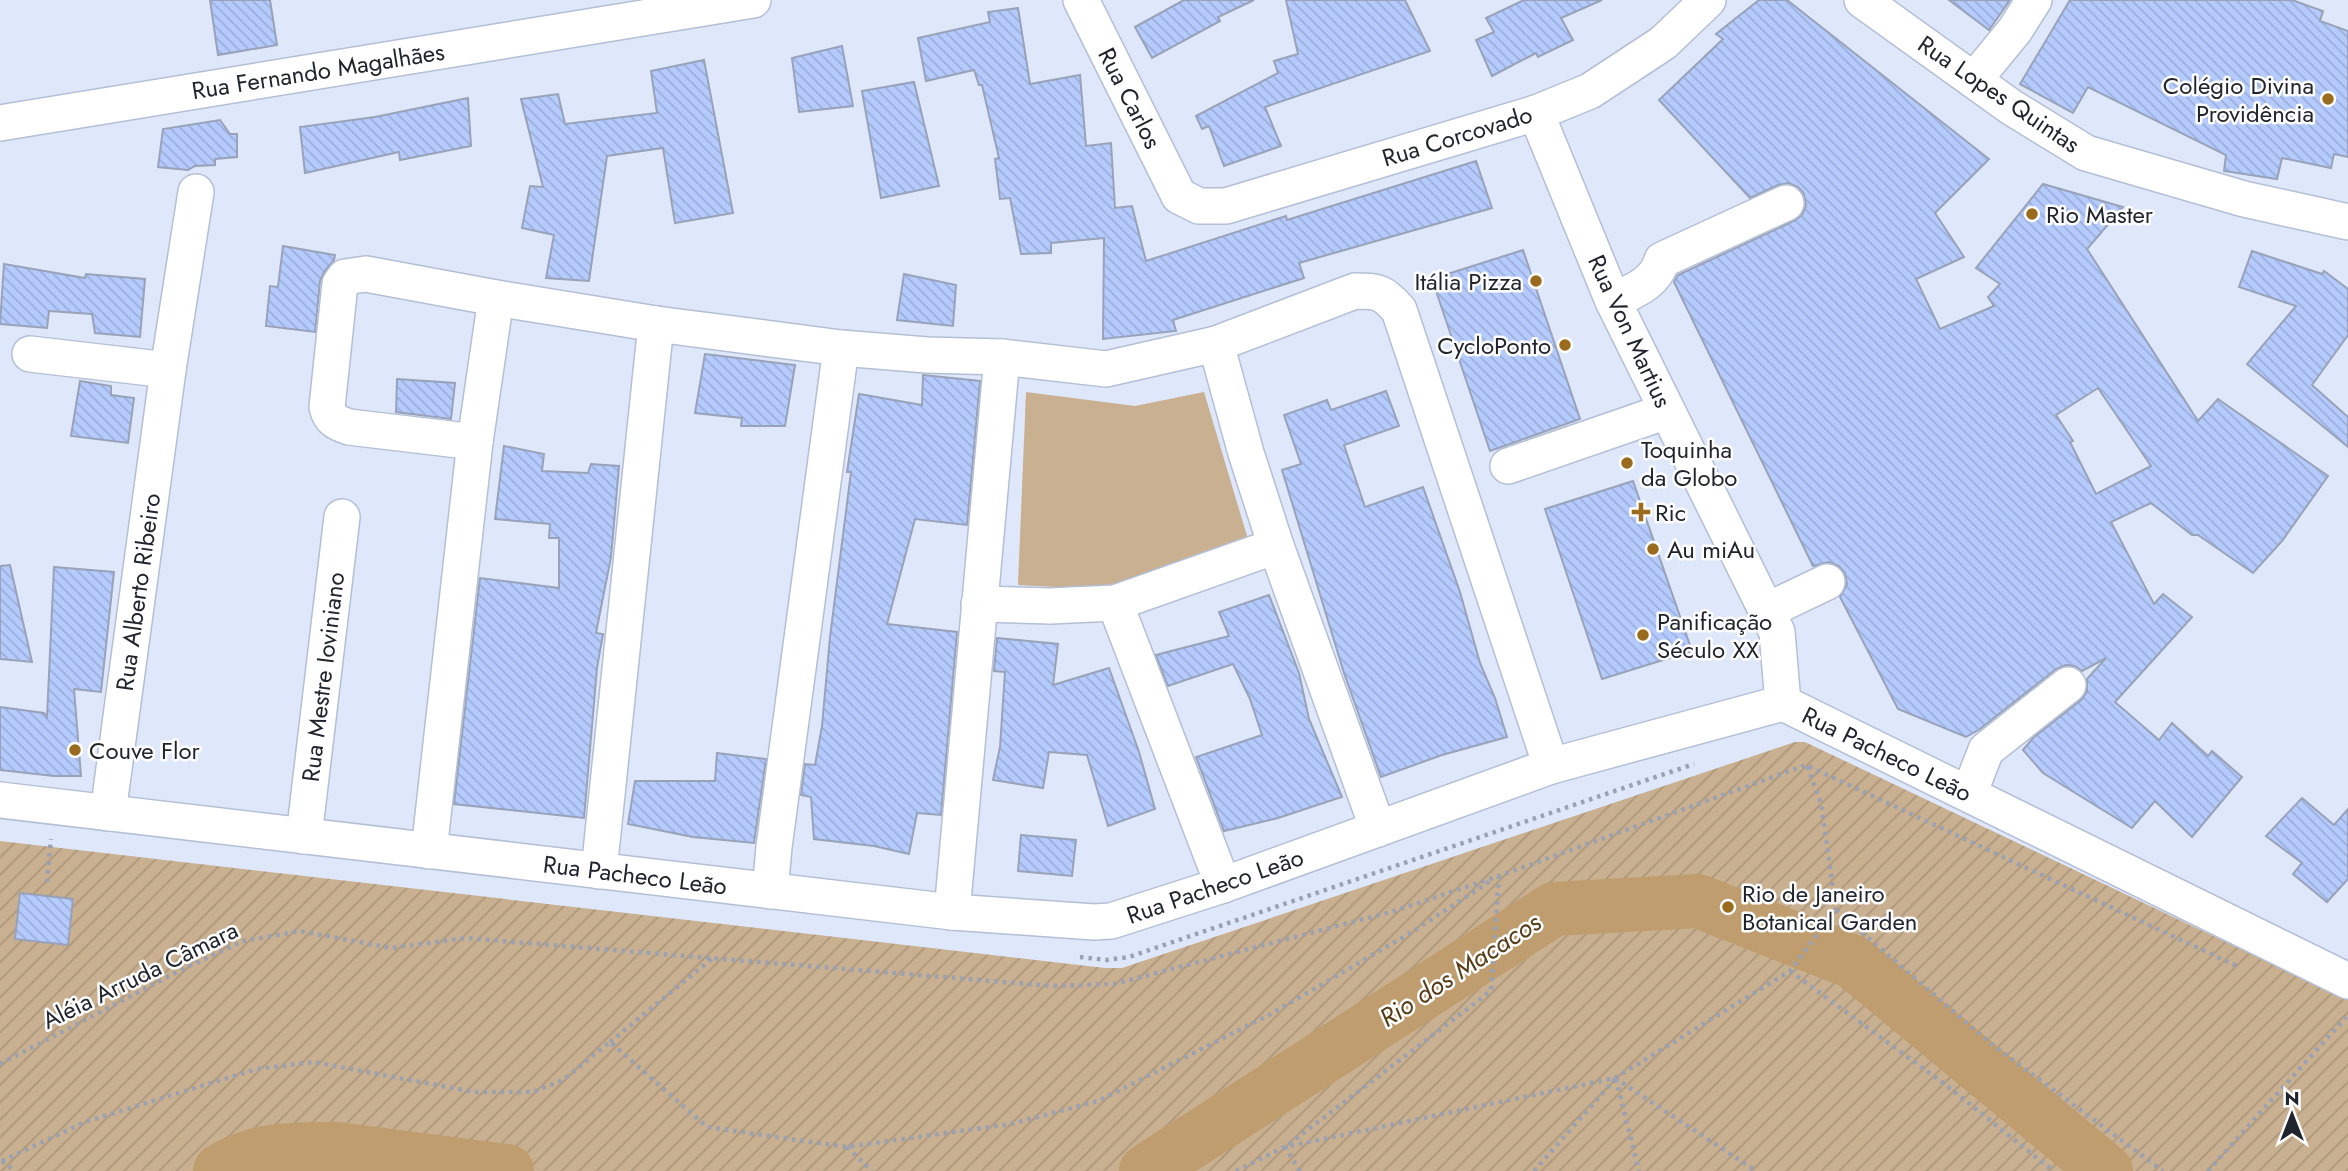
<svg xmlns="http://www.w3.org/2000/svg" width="2348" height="1171" viewBox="0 0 2348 1171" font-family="Jost,sans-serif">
	<defs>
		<pattern id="garden-furrows" width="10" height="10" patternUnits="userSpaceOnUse" patternTransform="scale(1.75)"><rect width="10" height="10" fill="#c9b090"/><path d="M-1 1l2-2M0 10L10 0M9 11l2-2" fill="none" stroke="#ac977c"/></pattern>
		<pattern id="building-back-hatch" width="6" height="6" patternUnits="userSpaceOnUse" patternTransform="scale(1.75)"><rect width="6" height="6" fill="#b5cbfe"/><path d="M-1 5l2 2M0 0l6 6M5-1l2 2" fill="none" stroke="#9baeda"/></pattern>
	</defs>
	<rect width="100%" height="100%" fill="#dfe7fb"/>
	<path fill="#c9b090" d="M1026 392 1135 406 1204 392 1250 546 1113 590 1018 585Z"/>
	<path fill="url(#garden-furrows)" d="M1795 742H1805L2348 1000V1171H0V841L1105 968H1122Z"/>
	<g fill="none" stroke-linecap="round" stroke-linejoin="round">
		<g stroke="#bf9d6e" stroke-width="54">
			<path d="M220 1171C253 1148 298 1149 336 1149L507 1171"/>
			<path d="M1146 1171 1554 909 1698 901 1853 962 2106 1171"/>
		</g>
	</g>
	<g fill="url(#building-back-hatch)" stroke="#98a2b8" stroke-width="2" fill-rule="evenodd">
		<path d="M210 0H270L277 45 218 55Z"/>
		<path d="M1184 0H1254L1218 17 1220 21 1152 58 1135 27Z"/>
		<path d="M1286 0H1405L1430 51 1265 107 1281 146 1224 166 1209 126 1202 129 1196 116 1278 73 1274 61 1298 54Z"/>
		<path d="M1524 0H1602L1561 18 1573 40 1538 57 1536 53 1492 76 1476 40 1494 32 1486 18Z"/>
		<path d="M1759 0H1787L1989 159 1935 213 1964 257 1916 279 1940 329 1994 306 1988 297 2000 284 1976 268 2043 184 2123 207 2087 249 2198 421 2218 399 2328 476 2282 541 2253 573 2198 535H2192L2151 503 2111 522 2154 604 2163 594 2192 617 2115 702 2159 740 2172 723 2208 756 2212 751 2242 777 2192 837 2155 801 2132 828 2043 773 2023 750 2033 738 2081 700 2087 692V679L2106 658 2082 671 2075 666 2066 665 2056 669 1980 729 1966 737 1898 709 1840 597 1847 584 1845 573 1839 566 1829 562 1813 566 1674 282 1678 275 1794 221 1802 215 1806 206 1804 194 1798 187 1789 183 1778 185 1750 198 1659 100 1723 39 1716 34ZM2098 388 2151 466 2096 494 2070 442 2073 441 2056 415Z"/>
		<path d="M1949 0H2010L1989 30Z"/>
		<path d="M2070 0H2292L2323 11 2320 21 2348 31V157L2334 154 2331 168 2282 158 2277 179 2224 171 2226 155 2088 87 2073 113 2020 84Z"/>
		<path d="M1018 8 1030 84 1080 75 1086 146 1111 143 1115 208 1132 206 1146 261 1286 216 1287 220 1476 161 1492 208 1299 263 1304 278 1173 320 1176 331 1103 339 1104 238 1051 243V253L1021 254 1010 198 1000 199 995 159 999 158 982 85H979L974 70 926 81 918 38 990 22 988 12Z"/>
		<path d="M842 46 853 106 799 112 792 58Z"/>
		<path d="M704 60 733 213 675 223 663 148 607 156 589 281 546 278 554 235 522 228 530 186 543 187 521 99 558 94 565 124 657 113 651 71Z"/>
		<path d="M914 82 939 186 881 198 862 91Z"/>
		<path d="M468 98 471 146 400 160 399 152 305 173 300 127 375 117Z"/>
		<path d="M220 120 230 134H237V157L215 159V165L195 166 188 170 158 167 163 129Z"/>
		<path d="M283 246 335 255 334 260 324 272 320 281 315 332 266 326 270 286 278 287Z"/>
		<path d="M1523 250 1580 419 1490 451 1432 279Z"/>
		<path d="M2252 251 2322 274 2324 271 2348 289V335L2312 385 2348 417V447L2247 364 2296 306 2239 287Z"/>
		<path d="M4 264 85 278 86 274 145 279 140 337 95 333 92 314 49 311 47 328 0 324Z"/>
		<path d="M904 274 956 285 953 326 897 320Z"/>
		<path d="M705 354 795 365 785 426H741L742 418 695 413Z"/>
		<path d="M923 375 980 381 967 525 915 519 887 624 957 632 941 815 917 813 909 854 874 846 814 839 811 797 801 795 805 764 815 765 822 726 830 637 851 472H847L859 394 922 405Z"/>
		<path d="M397 379 455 383 451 419 396 412Z"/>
		<path d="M80 381 111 386V395L134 398 128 443 71 436Z"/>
		<path d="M1386 391 1399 426 1344 445 1365 507 1423 487 1460 592 1480 663 1495 698 1507 737 1442 755 1381 777 1344 673 1282 470 1301 464 1284 415 1327 400 1331 410Z"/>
		<path d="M504 446 544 454 542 471 588 473 591 464 619 466 611 557 596 633 603 634 597 668 584 818 454 804 480 578 559 588V538H549L550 524 495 519Z"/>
		<path d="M1633 481 1692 651 1602 679 1545 509Z"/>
		<path d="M10 565 32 662 0 659V566Z"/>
		<path d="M54 567 114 572 101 692 74 689 81 776H54L0 770V707L44 713 47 717Z"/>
		<path d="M1269 595 1299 673 1309 719 1342 797 1278 818 1224 831 1196 757 1262 735 1250 699 1233 664 1168 686 1156 655 1229 636 1219 612Z"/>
		<path d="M997 638 1058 644 1053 685 1109 668 1139 752 1155 809 1108 826 1087 755 1049 752 1043 788 993 780 1000 747 1005 672 994 671Z"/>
		<path d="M717 753 766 759 754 843 693 837 628 824 635 781H715Z"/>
		<path d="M2302 798 2334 825 2348 809V879L2327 902 2293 874 2302 863 2266 836Z"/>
		<path d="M1021 835 1076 840 1072 876 1018 871Z"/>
		<path d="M20 893 73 899 68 945 15 939Z"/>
	</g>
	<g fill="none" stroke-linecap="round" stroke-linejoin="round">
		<g stroke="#b4bfd6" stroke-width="38">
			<g id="minor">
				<path d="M1081 0 1179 196 1199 206H1226L1536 113 1590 91 1663 43 1708 0"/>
				<path d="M1862 0 2011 107 2086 153 2244 199 2348 222"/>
				<path d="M1974 80 2015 30 2034 0"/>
				<path d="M1536 113 1613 301 1777 632 1783 703"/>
				<path d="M0 123 753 0"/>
				<path d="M1613 301C1633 291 1655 284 1662 260L1786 203"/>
				<path d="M1216 344 1355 291C1379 291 1383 292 1399 310L1551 766"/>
				<path d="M30 354 168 370"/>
				<path d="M475 442 349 427C337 423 330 420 327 407L340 284 345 277 366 274 496 298 656 324 841 348 927 355 1002 357 1106 369 1216 344 1246 453 1276 546 1378 829"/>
				<path d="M1508 466 1667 411"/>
				<path d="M1115 603 1223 885"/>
				<path d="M979 604 1050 606 1115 603 1276 546"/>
				<path d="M1766 611 1827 582"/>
				<path d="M1969 794 1986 750 2068 685"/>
				<path d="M0 800 952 912 1094 922 1111 921 1223 885 1551 766 1783 703 2348 981"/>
				<path d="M108 813 168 370 196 192"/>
				<path d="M304 836 342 517"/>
				<path d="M429 851 475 442 496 298"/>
				<path d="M599 871 656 324"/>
				<path d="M770 891 774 847 841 348"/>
				<path d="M952 912 1002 357"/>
			</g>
		</g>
		<g stroke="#9ba1b1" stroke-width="4.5" stroke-dasharray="3.5 5" stroke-linecap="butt">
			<path d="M47 882 51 839"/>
			<path d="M1836 910 1990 1043 2163 1171"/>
			<path d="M1080 957 1107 960 1129 957 1694 764"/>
			<path d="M1790 971 1946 1085 2053 1171"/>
			<path d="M610 1042 714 957"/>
			<path d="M0 1064 185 968 243 941 300 931 391 948 466 938 1053 986 1114 984 1391 912 1499 876 1806 765 2239 967"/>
			<path d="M1615 1078 1756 1171"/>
			<path d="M1616 1079 1639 1171"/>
			<path d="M847 1147 872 1171"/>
			<path d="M2 1161 85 1122 257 1069 314 1062 474 1092H533L563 1080 610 1042 707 1127 846 1147 1011 1124 1098 1101 1269 1015 1412 932 1492 880"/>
			<path d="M2 1161 15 1171"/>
			<path d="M1236 1171 1285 1147 1491 991 1499 876"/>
			<path d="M1300 1171 1285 1147 1615 1078 1790 971 1836 910 1821 803 1807 766"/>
			<path d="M1534 1171 1615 1079"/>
			<path d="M2208 1171 2346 1017"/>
		</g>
		<use href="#minor" stroke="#fff" stroke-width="35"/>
	</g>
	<g fill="#9a6b1c" stroke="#fff" stroke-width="2.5">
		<circle cx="2328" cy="99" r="7"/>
		<circle cx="2032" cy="214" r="7"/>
		<circle cx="1536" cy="281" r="7"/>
		<circle cx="1565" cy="345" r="7"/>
		<circle cx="1627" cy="463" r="7"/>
		<path d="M1637.5 501.5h7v7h7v7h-7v7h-7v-7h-7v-7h7z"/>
		<circle cx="1653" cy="549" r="7"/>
		<circle cx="1643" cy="635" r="7"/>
		<circle cx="75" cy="750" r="7"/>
		<circle cx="1728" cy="907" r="7"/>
	</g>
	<g text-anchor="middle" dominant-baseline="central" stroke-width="5" stroke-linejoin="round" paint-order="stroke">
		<g font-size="24" fill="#20242c" stroke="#fff">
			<text transform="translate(318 71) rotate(-9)">Rua Fernando Magalhães</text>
			<text transform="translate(1999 94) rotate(34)">Rua Lopes Quintas</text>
			<text transform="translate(1130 98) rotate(63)">Rua Carlos</text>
			<text transform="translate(1457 136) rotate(-17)">Rua Corcovado</text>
			<text transform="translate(1630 331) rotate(65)">Rua Von Martius</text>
			<text transform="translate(138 592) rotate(-82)">Rua Alberto Ribeiro</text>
			<text transform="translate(323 677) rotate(-83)">Rua Mestre Ioviniano</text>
			<text transform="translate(1887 754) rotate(26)">Rua Pacheco Leão</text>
			<text transform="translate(635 875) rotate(7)">Rua Pacheco Leão</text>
			<text transform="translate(1215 886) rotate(-19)">Rua Pacheco Leão</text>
			<text transform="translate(140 975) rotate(-26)">Aléia Arruda Câmara</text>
		</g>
		<g font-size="24" fill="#20242c" stroke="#fff" text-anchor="start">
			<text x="2314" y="85" text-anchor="end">Colégio Divina<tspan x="2314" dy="28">Providência</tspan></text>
			<text x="2046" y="214">Rio Master</text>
			<text x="1522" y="281" text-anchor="end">Itália Pizza</text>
			<text x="1551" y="345" text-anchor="end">CycloPonto</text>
			<text x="1641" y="449">Toquinha<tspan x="1641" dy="28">da Globo</tspan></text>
			<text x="1655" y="512">Ric</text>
			<text x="1667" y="549">Au miAu</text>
			<text x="1657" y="621">Panificação<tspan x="1657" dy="28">Século XX</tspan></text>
			<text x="89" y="750">Couve Flor</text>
			<text x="1742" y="893">Rio de Janeiro<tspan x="1742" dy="28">Botanical Garden</tspan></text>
		</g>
		<g font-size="26" font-style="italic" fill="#553c16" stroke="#fff">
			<text transform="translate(1460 970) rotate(-33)">Rio dos Macacos</text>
		</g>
	</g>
	<g transform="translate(2292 1115)" stroke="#ffffff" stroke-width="5" paint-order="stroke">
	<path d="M0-5L12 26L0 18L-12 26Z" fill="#20242c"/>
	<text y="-10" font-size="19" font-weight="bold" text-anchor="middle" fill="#20242c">N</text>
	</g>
</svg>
